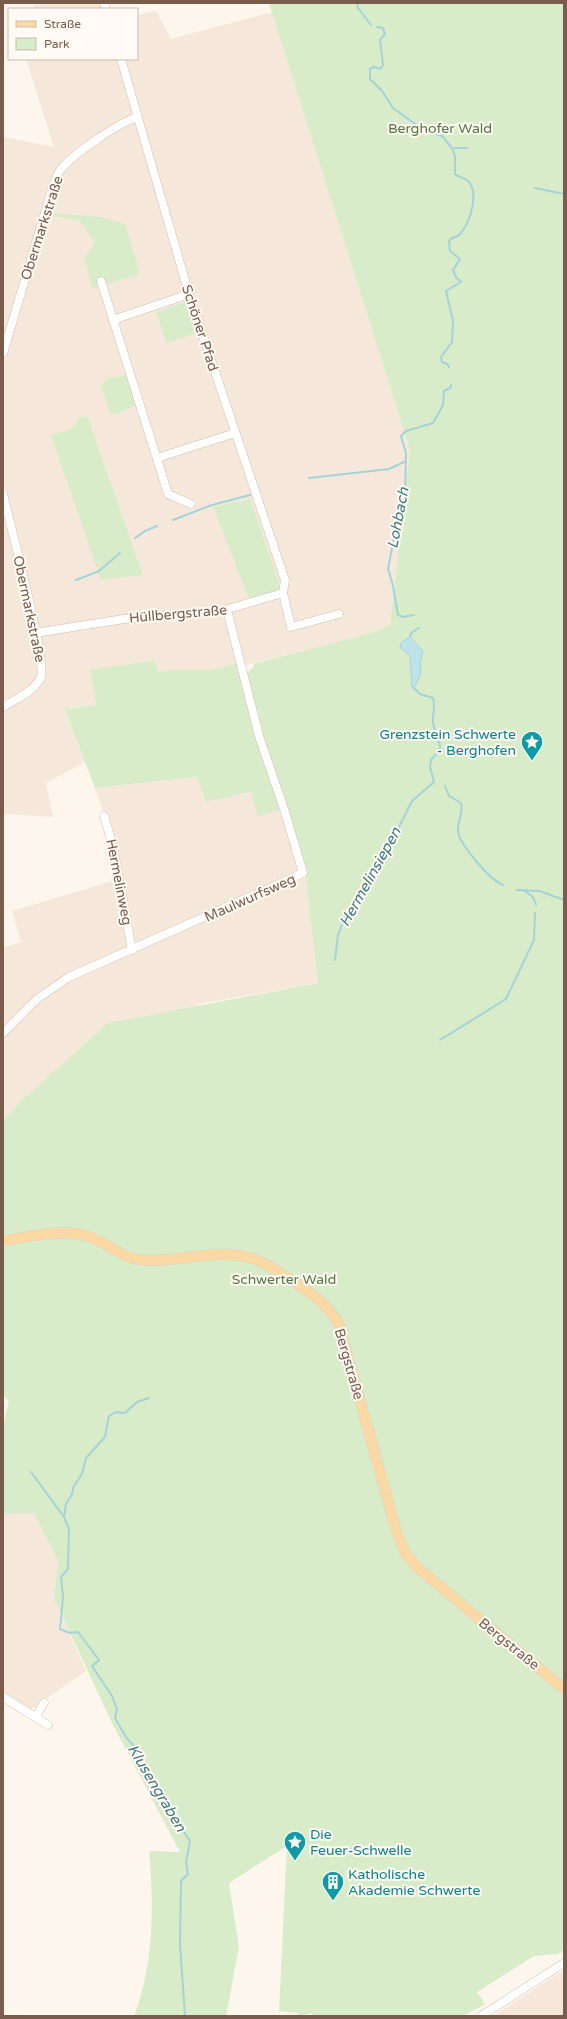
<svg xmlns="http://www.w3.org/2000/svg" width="567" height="2019" viewBox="0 0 567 2019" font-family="'Varela Round',sans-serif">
	<rect width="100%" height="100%" fill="#fdf6ec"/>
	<g fill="#f5e8da">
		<path d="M33 3H101L103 9H35Z"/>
		<path d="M156 11 171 39 272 12 410 450 390 625 374 632 247 665 242 663 210 670H169L158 672 155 660 96 705 64 709 85 762 46 783 53 817 3 814V137L54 147 26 59H137V15Z"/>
		<path d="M198 777 206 802 251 792 286 808 305 874 318 983 199 1004 20 1102 3 1121V948L21 942 12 911 119 879 110 831 95 788Z"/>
		<path d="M34 1512 58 1561 54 1599 86 1671 30 1710 3 1694V1514Z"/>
		<path d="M564 1970V2016H492L496 2014Z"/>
	</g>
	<g fill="#d8ecc9">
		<path d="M269 3H564V1950L558 1954 534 1956 477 1992 485 2004 463 2016H312V2013L300 2016 297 2013 279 2011 287 1846 229 1883 239 1947 226 2016H134C154 1964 154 1906 149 1851L180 1852 113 1725 54 1599 58 1561 34 1513 3 1514V1425L9 1401 3 1396V1121L20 1102 108 1023 318 983 305 874 262 735 247 676 249 671 254 667 253 664 374 632 390 625 410 450Z"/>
		<path d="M48 213 102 217 125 224 140 274 93 289 84 259 95 242 80 221 48 215Z"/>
		<path d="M185 302 188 304 197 333 166 343 156 312Z"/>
		<path d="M124 374H127L138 404 119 413 111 414 101 386 108 378 122 376Z"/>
		<path d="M87 416 143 575 101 580 51 435 70 430 77 423V419Z"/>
		<path d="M250 499 280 586 276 592 250 601 213 507Z"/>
		<path d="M155 660 158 672 169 670H210L238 663 282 809 258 816 251 792 206 802 197 777 95 788 64 708H68L69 709 96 705 90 670Z"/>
	</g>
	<path fill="#bfe3e8" stroke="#a5d3da" d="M410 637 423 651 420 663 421 673 414 688 412 687 410 656 400 647 401 643Z"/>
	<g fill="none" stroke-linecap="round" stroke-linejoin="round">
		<g stroke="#a5d3da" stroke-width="2">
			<path d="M357 3 358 8 371 25"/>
			<path d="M377 27 383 28 385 34 380 40 383 65 380 69 374 67 370 69V79L382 91 393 108 422 129 442 136 452 148 455 156V174C459 178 466 178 469 182 479 194 470 222 461 233 458 238 452 236 449 241L450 251 460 259 453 270 456 277 461 282 446 291 453 321 452 342 441 357 442 362 447 364 449 367"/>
			<path d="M453 148H467"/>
			<path d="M535 188 564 194"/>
			<path d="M309 478 389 469 406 461"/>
			<path d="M173 520 212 505 250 495"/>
			<path d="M135 538 145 531 157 526"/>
			<path d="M76 580 99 571 120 553"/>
			<path d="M414 615 403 617 398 615 393 586 388 569 399 511 405 496 406 453 401 436 406 431 433 423 443 405 444 391 450 388 451 385"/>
			<path d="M410 637 411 633 419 628"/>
			<path d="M445 786 449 796 461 803C464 812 457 821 458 831 459 844 490 880 503 885"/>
			<path d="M517 890 540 891 564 900"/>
			<path d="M525 891 533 897 536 905"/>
			<path d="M335 960 338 935 348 910 360 893 371 883 384 853 385 845 397 831 412 801 434 782 430 767 431 760 440 750C440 739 435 734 433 723 432 715 436 706 433 698L420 694 414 688"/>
			<path d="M440 1040 506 999 534 940 535 913"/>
			<path d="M149 1398 137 1402 125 1413 116 1412 109 1416 105 1437 86 1458 82 1474 74 1486 72 1494 66 1504 64 1517 69 1529 68 1569 61 1577 63 1597 60 1629 70 1633 78 1632 99 1660 92 1666 112 1696 117 1709 115 1718 126 1737 139 1752 146 1775 152 1783 160 1788 164 1801 170 1807 172 1818 178 1823 190 1841 186 1862 188 1874 181 1881 180 1945 185 2016"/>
			<path d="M31 1472 64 1517"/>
		</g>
		<g stroke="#d1beb0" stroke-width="9">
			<g id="minor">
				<path d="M104 3 106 9"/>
				<path d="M121 59 189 294 285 580 283 593"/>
				<path d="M101 281 168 494 191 504"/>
				<path d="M113 320 189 294"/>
				<path d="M3 353 53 186C55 181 57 176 59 172 69 156 120 122 138 117"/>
				<path d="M157 458 235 433"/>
				<path d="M3 494C9 520 47 661 41 677 35 691 16 699 3 707"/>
				<path d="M283 593 291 627 339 614"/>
				<path d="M35 633 124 619 221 611 283 593"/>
				<path d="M104 816 113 846 132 950"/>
				<path d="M3 1033 37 999 69 977 303 873 284 809 259 736 227 610"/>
				<path d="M3 1697 48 1725"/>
				<path d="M36 1716 44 1703"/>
				<path d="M481 2016 564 1963"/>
			</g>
		</g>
		<g stroke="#dad1cd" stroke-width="11">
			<path id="major" d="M3 1241C29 1237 61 1228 87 1236 107 1242 121 1258 142 1260 178 1263 219 1247 254 1259 270 1265 285 1276 299 1285 315 1296 330 1307 339 1325L397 1533 406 1554 418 1568 564 1689"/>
		</g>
		<use href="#minor" stroke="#fff" stroke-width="8"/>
		<use href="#major" stroke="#fbd9a5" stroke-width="10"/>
	</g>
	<defs>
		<g id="sight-pin" transform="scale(1.15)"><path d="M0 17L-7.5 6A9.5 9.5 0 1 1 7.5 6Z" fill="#0f9aa8" stroke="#fffaf3"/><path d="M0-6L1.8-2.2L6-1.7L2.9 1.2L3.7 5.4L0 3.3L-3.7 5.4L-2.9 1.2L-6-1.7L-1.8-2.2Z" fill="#fff"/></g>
		<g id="building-pin" transform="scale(1.15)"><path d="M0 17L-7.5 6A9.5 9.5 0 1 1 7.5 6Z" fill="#0f9aa8" stroke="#fffaf3"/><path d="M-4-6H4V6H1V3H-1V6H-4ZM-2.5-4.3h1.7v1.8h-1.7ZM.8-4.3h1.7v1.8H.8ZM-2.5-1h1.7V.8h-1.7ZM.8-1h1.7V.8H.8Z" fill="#fff"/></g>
	</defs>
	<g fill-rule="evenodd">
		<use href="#sight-pin" x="532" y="742"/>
		<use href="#sight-pin" x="295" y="1842"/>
		<use href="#building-pin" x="333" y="1882"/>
	</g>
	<g text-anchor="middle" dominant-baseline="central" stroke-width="4" stroke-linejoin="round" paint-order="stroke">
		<g font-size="14" fill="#537a41" stroke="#fffaf3">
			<text x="440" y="128">Berghofer Wald</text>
			<text x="284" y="1279">Schwerter Wald</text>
		</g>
		<g font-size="14" fill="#7a5c4d" stroke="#fffaf3">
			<text transform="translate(42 228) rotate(-72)">Obermarkstraße</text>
			<text transform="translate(200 328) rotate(72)">Schöner Pfad</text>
			<text transform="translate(29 609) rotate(78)">Obermarkstraße</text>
			<text transform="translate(178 614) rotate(-5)">Hüllbergstraße</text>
			<text transform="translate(119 882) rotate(79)">Hermelinweg</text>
			<text transform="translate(250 898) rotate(-24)">Maulwurfsweg</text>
			<text transform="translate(349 1364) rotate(74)">Bergstraße</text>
			<text transform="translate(509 1644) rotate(39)">Bergstraße</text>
		</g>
		<g font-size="14" fill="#0d838f" stroke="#fffaf3" text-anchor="start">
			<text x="516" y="734" text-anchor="end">Grenzstein Schwerte<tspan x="516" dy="16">- Berghofen</tspan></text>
			<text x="310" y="1834">Die<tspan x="310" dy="16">Feuer-Schwelle</tspan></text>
			<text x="348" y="1874">Katholische<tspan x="348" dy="16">Akademie Schwerte</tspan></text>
		</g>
		<g font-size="15" font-style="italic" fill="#437c86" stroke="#fffaf3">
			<text transform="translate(398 518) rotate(-79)">Lohbach</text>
			<text transform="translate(370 877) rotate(-61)">Hermelinsiepen</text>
			<text transform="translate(157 1788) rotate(59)">Klusengraben</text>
		</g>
	</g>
	<rect width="567" height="2019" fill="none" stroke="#7a5c4d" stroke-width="8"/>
	<rect x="8" y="8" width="130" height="52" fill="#fffaf3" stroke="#cabbb1"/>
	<rect x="16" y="21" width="20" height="6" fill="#fbd9a5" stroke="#cabbb1"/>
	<text x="44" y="28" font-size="12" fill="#7a5c4d">Straße</text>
	<rect x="16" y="38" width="20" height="12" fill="#d8ecc9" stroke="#cabbb1"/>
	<text x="44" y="48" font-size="12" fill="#7a5c4d">Park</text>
</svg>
